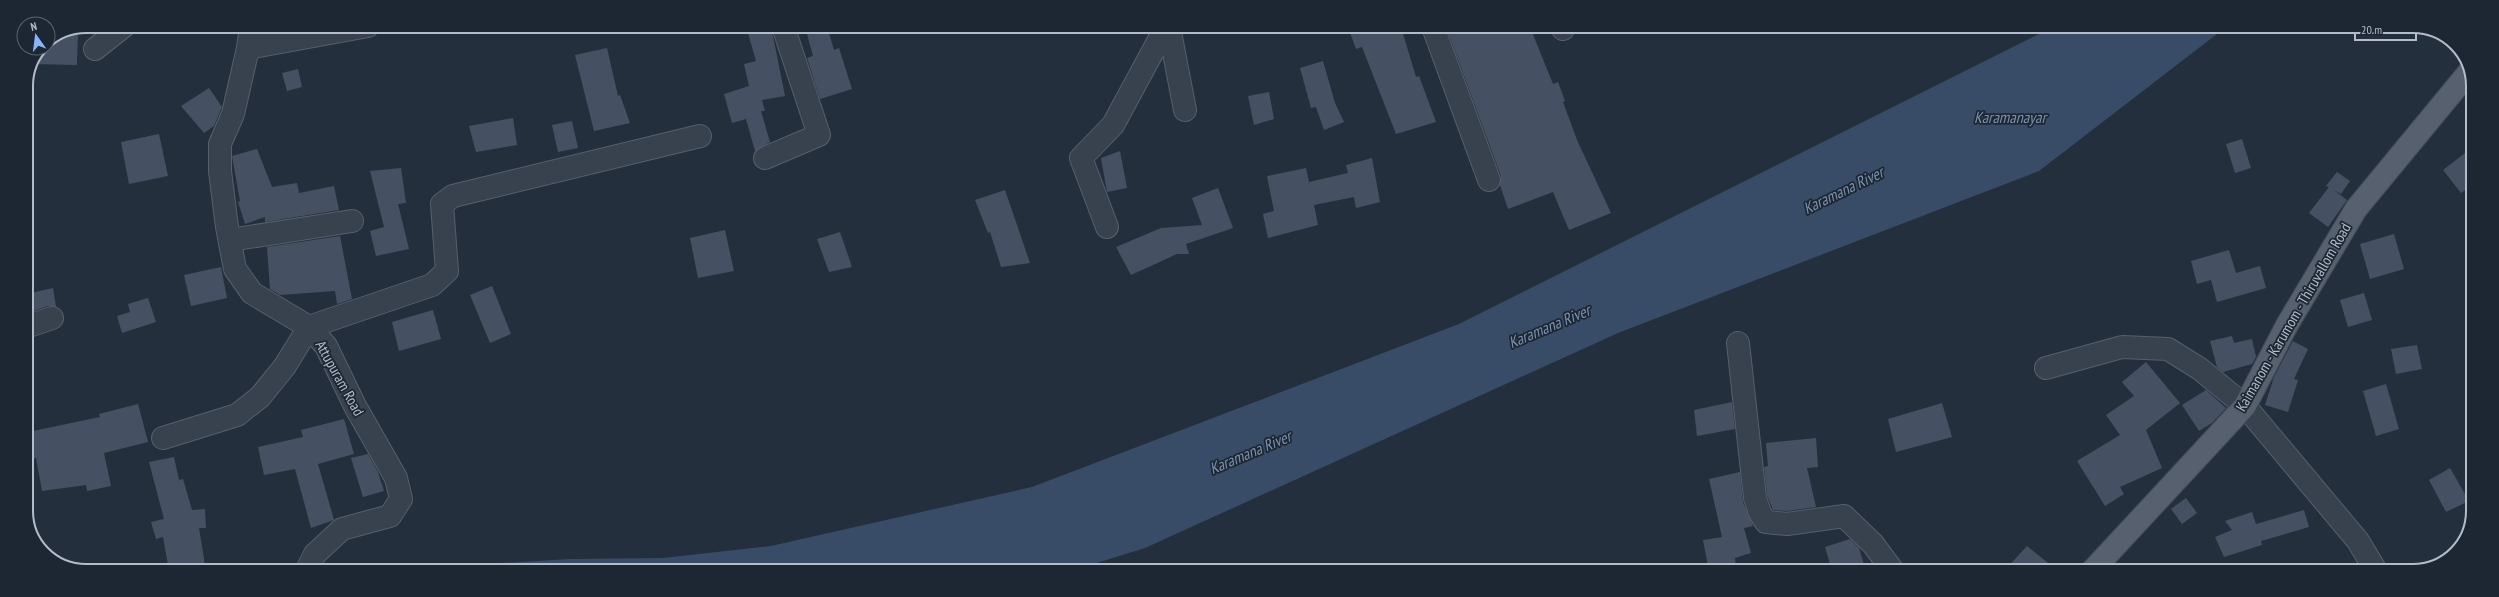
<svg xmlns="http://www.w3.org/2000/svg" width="2499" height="597" viewBox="0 0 2499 597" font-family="'PT Sans Narrow',sans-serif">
	<rect width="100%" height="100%" fill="#242f3e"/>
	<path fill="#394c67" d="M2053 27H2226L2039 171 1618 333 1145 548 1074 570H474L502 563 570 559 663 558 771 546 1032 487 1459 324Z"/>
	<g fill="#455162">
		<path d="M746 26H771L785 96 762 100 765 111H761L770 142 755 151 746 119 732 123 724 94 749 86 744 64 756 61Z"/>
		<path d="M805 26H827L834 50 839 48 852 89 820 99 807 58 813 56Z"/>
		<path d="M1348 27H1401L1416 77 1419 76 1436 122 1396 134 1362 47 1356 49Z"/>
		<path d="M1446 27H1530L1553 84 1558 82 1565 101 1563 102 1577 140 1611 213 1569 230 1553 192 1508 209 1500 185 1501 176Z"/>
		<path d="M78 29 77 65 35 64 42 48H48V42Z"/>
		<path d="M607 48 618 96 620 95 630 123 594 131 575 55Z"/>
		<path d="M1323 61 1335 103 1344 122 1324 130 1316 107 1311 108 1300 68Z"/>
		<path d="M298 69 302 87 287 91 282 73Z"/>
		<path d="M209 88 222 107 214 126 204 133 181 106Z"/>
		<path d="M1269 92 1274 119 1254 125 1248 96Z"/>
		<path d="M513 118 517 145 476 152 469 126Z"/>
		<path d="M572 121 578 148 558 152 552 125Z"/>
		<path d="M159 134 168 176 129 184 121 142Z"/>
		<path d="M2242 139 2251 168 2235 173 2226 144Z"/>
		<path d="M257 149 272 187 297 183 299 193 334 186 339 210 265 222V217L245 224 238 202 240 201 232 156Z"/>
		<path d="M1120 151 1127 188 1107 192 1101 158Z"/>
		<path d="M2465 153 2473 162V184L2461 193 2443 170Z"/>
		<path d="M1372 158 1380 202 1356 208 1354 197 1314 205 1318 225 1268 238 1263 214 1274 211 1267 176 1306 168 1309 182 1348 173 1346 165Z"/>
		<path d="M401 168 406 203 398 204 409 249 376 256 370 231 384 227 370 171Z"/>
		<path d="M2337 172 2350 181 2341 194 2334 190 2347 200 2328 227 2309 213 2329 187 2326 186Z"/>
		<path d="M1218 188 1233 228 1186 244 1189 254H1177L1131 275 1116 247 1161 228 1202 225 1192 198Z"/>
		<path d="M1005 190 1030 263 1001 267 990 232 988 233 975 200Z"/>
		<path d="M725 230 734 271 698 278 690 238Z"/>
		<path d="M840 232 852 267 829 272 817 239Z"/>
		<path d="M2394 234 2404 269 2370 279 2360 244Z"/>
		<path d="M340 236 352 299 337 304 335 291 280 295 270 289 267 247Z"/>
		<path d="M2229 250 2236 273 2260 266 2266 288 2217 302 2211 280 2197 284 2191 261Z"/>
		<path d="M221 267 227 298 191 306 184 275Z"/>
		<path d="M492 286 511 334 490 343 470 295Z"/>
		<path d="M53 288 56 307 48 306 26 314V294Z"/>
		<path d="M2364 293 2372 320 2348 327 2340 300Z"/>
		<path d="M148 298 156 322 122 333 117 316 130 312 128 304Z"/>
		<path d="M433 310 441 339 399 351 392 322Z"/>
		<path d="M2232 336 2234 343 2252 339 2256 357 2252 364 2223 372 2217 367 2210 341Z"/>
		<path d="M2293 341 2308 349 2294 379 2298 380 2288 412 2265 405 2274 377Z"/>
		<path d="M2417 345 2422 369 2396 374 2391 349Z"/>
		<path d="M2146 362 2180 403 2146 430 2162 468 2120 487 2124 494 2105 506 2077 461 2120 435 2106 415 2134 396 2122 382Z"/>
		<path d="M2386 384 2399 429 2376 436 2363 391Z"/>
		<path d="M2206 390 2226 408 2212 423 2199 431 2182 405Z"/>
		<path d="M1732 402 1735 429 1697 436 1694 410Z"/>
		<path d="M1942 403 1952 437 1896 452 1888 419Z"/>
		<path d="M138 404 148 442 104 453 111 486 87 491 86 485 42 491 36 458 26 460V442L34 440 33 431 100 417 99 414Z"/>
		<path d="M344 419 354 454 318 464 334 520 311 528 295 469 264 475 258 447 303 437 301 430Z"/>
		<path d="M1816 438 1818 467 1807 468 1816 507 1787 511 1773 510 1767 495 1764 467 1768 466 1766 443Z"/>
		<path d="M368 454 378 472 384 491 363 497 351 458Z"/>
		<path d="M174 457 179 480 183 479 192 510 205 509 206 528H199L205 565 180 570H169L163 537 156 539 151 522 164 519 149 462Z"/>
		<path d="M2450 468 2469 501 2446 512 2429 480Z"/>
		<path d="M1740 472 1743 502 1753 526 1744 528 1751 553 1735 558 1736 571H1709L1703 540 1722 537 1709 479Z"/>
		<path d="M2186 498 2197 513 2182 524 2171 509Z"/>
		<path d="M2304 510 2309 527 2261 541 2262 545 2224 557 2215 537 2232 530 2225 521 2252 512 2256 524Z"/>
		<path d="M1850 539 1859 548 1866 571H1832L1825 547Z"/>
		<path d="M2027 546 2058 571H2004Z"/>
	</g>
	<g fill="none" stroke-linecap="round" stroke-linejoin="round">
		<g stroke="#565f6c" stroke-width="24">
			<g id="minor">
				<path d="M251 26 248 48 233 114 220 144V171L227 227 235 269 252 293 309 327 326 346 355 406 396 478 401 499 390 516 342 529 315 554 307 570"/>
				<path d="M1169 27 1185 110"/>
				<path d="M1433 27 1489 180"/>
				<path d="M1562 27 1563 29"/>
				<path d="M248 48 368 26"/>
				<path d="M95 49 124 26"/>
				<path d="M765 158 819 135 783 26"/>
				<path d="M1107 227 1081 158 1113 125 1166 27"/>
				<path d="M230 240 352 221"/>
				<path d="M26 327 52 318"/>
				<path d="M1738 343 1755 498 1760 513 1766 522 1787 524 1844 516 1873 544 1893 571"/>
				<path d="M2046 368 2122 347 2168 349 2200 369 2245 406 2358 541 2376 571"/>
				<path d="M163 438 237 415 260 397 285 366 309 327 432 285 447 271 442 204 453 196 700 136"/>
			</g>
		</g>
		<g stroke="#414a57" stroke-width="24">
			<path id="major" d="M2092 571 2245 406 2287 325 2356 209 2469 72"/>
		</g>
		<use href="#minor" stroke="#38414e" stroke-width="22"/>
		<use href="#major" stroke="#56606e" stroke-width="22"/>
	</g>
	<g text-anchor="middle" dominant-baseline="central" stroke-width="3.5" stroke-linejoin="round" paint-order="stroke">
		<g font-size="15" fill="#b4bcc9" stroke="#1d2633">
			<text transform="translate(2293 317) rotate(-60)">Kaimanom - Karumom - Thiruvallom Road</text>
			<text transform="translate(340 378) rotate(61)">Attupuram Road</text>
		</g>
		<g font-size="16" font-style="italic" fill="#7c92b1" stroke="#1d2633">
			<text x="2010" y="117">Karamanayar</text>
			<text transform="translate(1843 190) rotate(-26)">Karamana River</text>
			<text transform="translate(1549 326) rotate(-23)">Karamana River</text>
			<text transform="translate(1250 452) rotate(-23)">Karamana River</text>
		</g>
	</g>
	<path d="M0 0H2499V597H0ZM86 33H2413A53 53 0 0 1 2466 86V511A53 53 0 0 1 2413 564H86A53 53 0 0 1 33 511V86A53 53 0 0 1 86 33Z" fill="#1d2633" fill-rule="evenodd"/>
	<path fill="none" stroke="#b4bcc9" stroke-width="2" d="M86 33H2413A53 53 0 0 1 2466 86V511A53 53 0 0 1 2413 564H86A53 53 0 0 1 33 511V86A53 53 0 0 1 86 33Z"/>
	<g transform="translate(36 36) rotate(346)"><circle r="19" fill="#1d2633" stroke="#59626f"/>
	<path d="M0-3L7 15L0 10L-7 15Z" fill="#8ab4f8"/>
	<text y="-6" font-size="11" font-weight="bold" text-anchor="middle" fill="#b4bcc9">N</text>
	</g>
	<path d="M2355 34v6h61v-6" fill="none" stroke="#b4bcc9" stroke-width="2"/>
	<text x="2361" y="34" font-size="12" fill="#b4bcc9" stroke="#1d2633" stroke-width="3" paint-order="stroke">20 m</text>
</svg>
